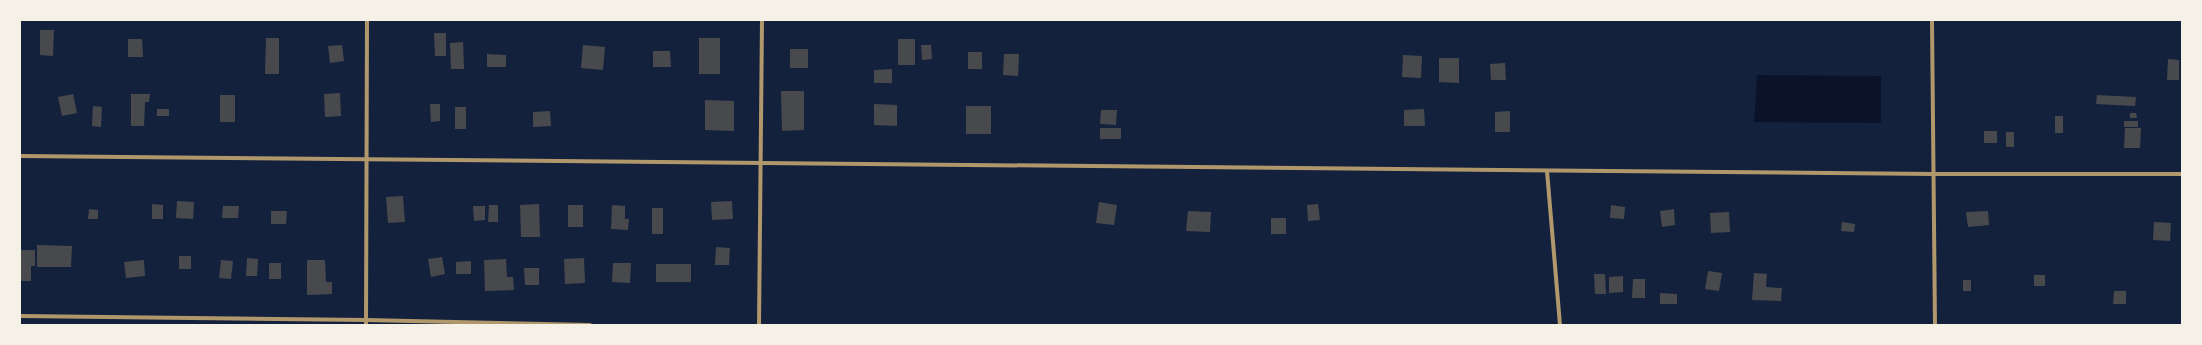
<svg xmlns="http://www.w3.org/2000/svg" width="2202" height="345" viewBox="0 0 2202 345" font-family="'PT Sans Narrow',sans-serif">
	<rect width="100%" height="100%" fill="#14213d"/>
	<path fill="#0b132b" d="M1757 75 1881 76V123L1754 122Z"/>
	<g fill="#48494c">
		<path d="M40 30H54L53 56 40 55Z"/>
		<path d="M434 33H446V56H435Z"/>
		<path d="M266 38H279V74H265Z"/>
		<rect x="699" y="38" width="21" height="36"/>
		<path d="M128 39H142L143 57H128Z"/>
		<rect x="898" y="39" width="17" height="26"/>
		<path d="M463 42 464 69H451L450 43Z"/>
		<path d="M342 45 344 61 330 63 328 46Z"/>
		<path d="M583 45 605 47 603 70 581 68Z"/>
		<path d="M921 45H931L932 59 922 60Z"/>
		<rect x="790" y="49" width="18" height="19"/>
		<path d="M653 51H670L671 67H653Z"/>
		<rect x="968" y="52" width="14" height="17"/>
		<path d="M487 54 506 55V67H487Z"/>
		<path d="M1004 54H1019L1018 76 1003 75Z"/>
		<path d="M1403 55 1422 56 1421 78 1402 77Z"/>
		<path d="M1439 58H1459V83L1439 82Z"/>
		<path d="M2168 59 2179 60V80H2167Z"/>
		<path d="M1505 63 1506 80H1491L1490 64Z"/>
		<path d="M892 69V83H874V70Z"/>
		<path d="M781 91H804V130L782 131Z"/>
		<path d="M340 93 341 116 325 117 324 94Z"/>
		<path d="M73 94 77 113 62 116 58 97Z"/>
		<path d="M131 94H150L149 102H145L144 126H131Z"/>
		<rect x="220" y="95" width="15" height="27"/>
		<path d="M2097 95 2136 97 2135 106 2096 104Z"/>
		<path d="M705 100 734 101V131L705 130Z"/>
		<path d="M430 104H440V121L431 122Z"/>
		<path d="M874 104 897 105V126L874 125Z"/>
		<path d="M93 106 102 107 101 127 92 126Z"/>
		<rect x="966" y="106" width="25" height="28"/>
		<rect x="455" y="107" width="11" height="22"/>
		<rect x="157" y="109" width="12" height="7"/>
		<path d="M1424 109 1425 126H1404V110Z"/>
		<path d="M1101 110H1117L1116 125 1100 124Z"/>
		<path d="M550 111 551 126 533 127V112Z"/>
		<path d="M1510 111V132H1495V112Z"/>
		<path d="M2130 113H2136L2137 118H2130Z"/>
		<rect x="2055" y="116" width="8" height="17"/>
		<rect x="2124" y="121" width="14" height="6"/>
		<rect x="1100" y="128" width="21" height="11"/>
		<path d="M2125 128H2141L2140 148H2124Z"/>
		<rect x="1984" y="131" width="13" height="12"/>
		<rect x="2006" y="132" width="8" height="15"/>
		<path d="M403 196 405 222 388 223 386 197Z"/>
		<path d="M177 201 194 202 193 219 176 218Z"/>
		<path d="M732 201 733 219 712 220 711 202Z"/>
		<path d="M1099 202 1117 205 1114 225 1096 223Z"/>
		<path d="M152 204 163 205V219H152Z"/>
		<path d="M539 204 540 237H521L520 205Z"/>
		<path d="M1318 204 1320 220 1308 221 1307 205Z"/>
		<path d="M489 205H498V222H488Z"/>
		<rect x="568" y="205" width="15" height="22"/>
		<path d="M612 205 625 206V219H629L628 230 611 229Z"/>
		<path d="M1611 205 1625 207 1624 219 1610 218Z"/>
		<path d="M223 206H239L238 218H222Z"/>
		<path d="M473 206H485V220L474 221Z"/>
		<rect x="652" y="208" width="11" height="26"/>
		<path d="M89 209 98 210V219H88Z"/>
		<path d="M1674 209 1675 225 1662 227 1660 211Z"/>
		<path d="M271 211H287L286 224H271Z"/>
		<path d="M1188 211 1211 212 1210 232 1186 231Z"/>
		<path d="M1988 211 1989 225 1968 227 1966 212Z"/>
		<path d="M1729 212 1730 232 1711 233 1710 213Z"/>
		<rect x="1271" y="218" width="15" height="16"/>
		<path d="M1842 222 1855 224 1854 232 1841 231Z"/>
		<path d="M2154 222 2171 223 2170 241 2153 240Z"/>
		<path d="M37 245 72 246 71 267H37Z"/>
		<path d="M716 247 730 248 729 265H715Z"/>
		<path d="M20 250H35V266H31V281H20Z"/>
		<rect x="179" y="256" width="12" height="13"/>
		<path d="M442 257 445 274 431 277 428 259Z"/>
		<path d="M247 258 258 259 257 276H246Z"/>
		<path d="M584 258 585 283 565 284 564 259Z"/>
		<path d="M506 259 507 277H513L514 290 485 291 484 260Z"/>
		<path d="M144 260 145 276 126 278 124 262Z"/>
		<path d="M221 260 233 261 231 279 219 278Z"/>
		<path d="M307 260H325L326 282H332V294L307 295Z"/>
		<path d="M471 261V274H456V262Z"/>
		<rect x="269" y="263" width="12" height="16"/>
		<path d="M613 263H631L630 283 612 282Z"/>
		<rect x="656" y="264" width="35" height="18"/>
		<path d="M524 268H539V285H525Z"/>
		<path d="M1708 271 1722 273 1719 291 1705 289Z"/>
		<path d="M1754 273 1767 274 1766 287 1782 288 1781 301 1752 300Z"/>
		<path d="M1594 274H1605L1606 294H1595Z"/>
		<rect x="2034" y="275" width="11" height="11"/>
		<path d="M1623 276V292L1609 293V277Z"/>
		<path d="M1633 279H1645V298H1632Z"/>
		<rect x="1963" y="280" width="8" height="11"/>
		<path d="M2114 291H2126V304H2113Z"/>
		<path d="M1660 293 1677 294V304H1660Z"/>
	</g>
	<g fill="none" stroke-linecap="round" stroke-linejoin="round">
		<g stroke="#b1986c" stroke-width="4">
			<path d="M1932 20 1935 325"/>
			<path d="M20 156 1933 174H2182"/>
			<path d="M1547 171 1560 325"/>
			<path d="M20 316 366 320 590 325"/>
			<path d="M366 325 367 20"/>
			<path d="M759 325 762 20"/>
		</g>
	</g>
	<rect width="2202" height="345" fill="none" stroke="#f6f1e7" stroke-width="42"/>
</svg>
